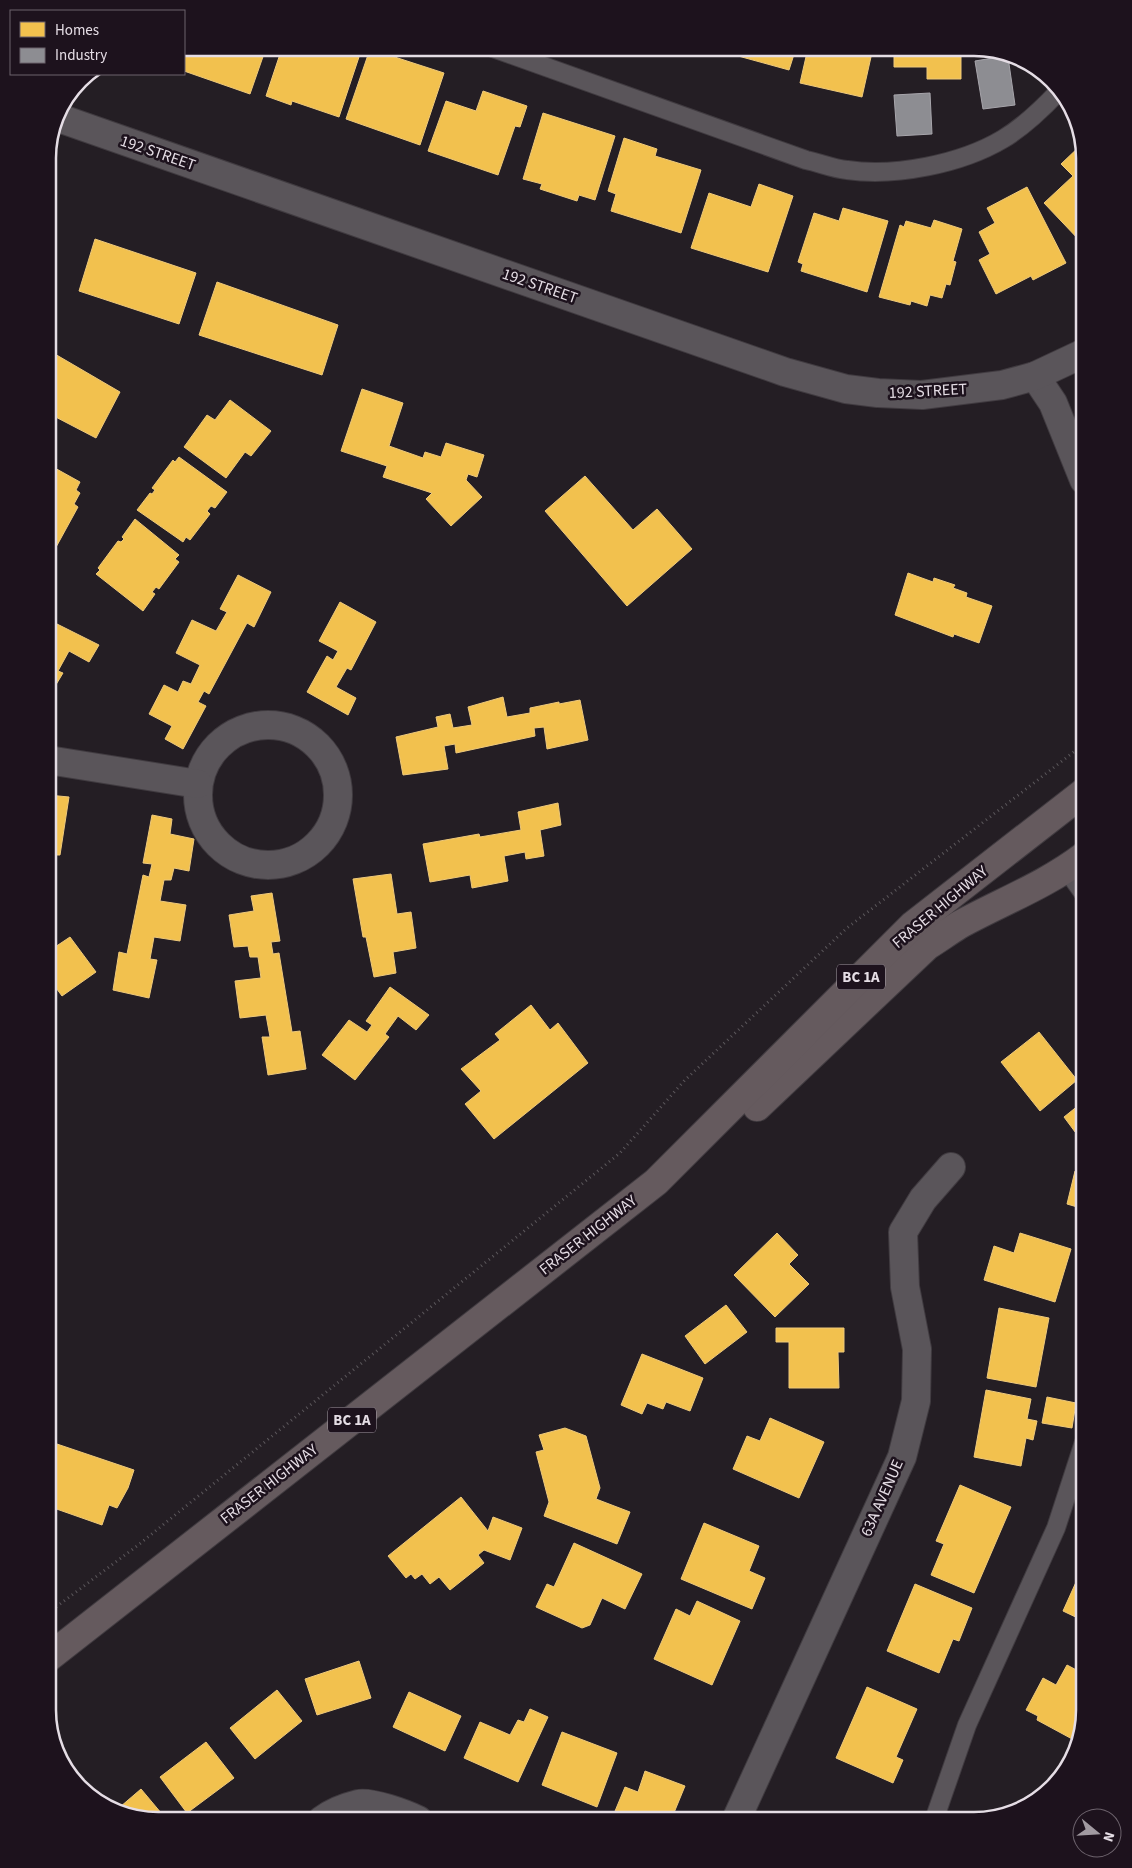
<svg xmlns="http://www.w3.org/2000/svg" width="1132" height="1868" viewBox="0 0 1132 1868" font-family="'Source Sans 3',sans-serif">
	<rect width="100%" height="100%" fill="#241e24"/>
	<g fill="#f2c14e" stroke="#eec97b">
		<path d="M186 48H266L250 94 184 71V54Z"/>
		<path d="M282 48H317L323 49 324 48H362L339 117 292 101 291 105 266 96Z"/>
		<path d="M692 48H719L717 55Z"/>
		<path d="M733 48H796L789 70 731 54Z"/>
		<path d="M808 48H873L862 97 800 83Z"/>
		<path d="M894 48H961V79H927V67H894Z"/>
		<path d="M370 49 444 73 420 145 346 119Z"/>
		<path d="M483 91 527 106 520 127 515 126 498 175 428 151 446 101 476 111Z"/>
		<path d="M543 113 615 136 595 200 579 195 577 201 540 189 542 184 523 179Z"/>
		<path d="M624 138 657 149 655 156 701 170 681 233 611 211 616 194 608 191Z"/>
		<path d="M1081 145 1084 158V238L1081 242 1044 203 1073 176 1061 164Z"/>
		<path d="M759 184 793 196 768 272 691 248 709 193 751 207Z"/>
		<path d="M1027 187 1066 263 1033 280 1031 276 996 294 979 260 990 254 979 232 995 223 987 208Z"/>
		<path d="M843 208 888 221 867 292 801 271 803 264 798 262 814 213 839 221Z"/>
		<path d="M934 220 962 229 953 261 956 262 950 285 946 284 942 298 930 295 927 306 911 301 910 305 879 297 900 225 904 227 906 221 931 228Z"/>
		<path d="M95 239 196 273 179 324 79 291Z"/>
		<path d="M217 282 338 325 322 375 199 335Z"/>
		<path d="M48 350 120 392 96 438 48 413Z"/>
		<path d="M362 389 403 403 389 446 423 458 425 452 441 457 446 443 484 455 477 477 468 474 466 480 482 497 451 526 426 499 432 493 383 477 387 466 341 451Z"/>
		<path d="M230 400 271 431 251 456 245 452 226 478 184 447 207 415 215 420Z"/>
		<path d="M179 457 227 492 215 508 211 506 207 511 210 514 190 540 186 537 183 542 137 510 150 493 152 494 155 490 152 488 173 460 175 462Z"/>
		<path d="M53 467 80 482 76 490 80 493 74 504 78 507 55 549 48 545V475Z"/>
		<path d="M585 476 633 530 657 509 692 549 627 606 545 511Z"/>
		<path d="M135 519 179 555 175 559 179 562 159 589 156 587 152 592 155 594 143 611 96 574 100 570 98 568 118 541 121 542 124 539 122 537Z"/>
		<path d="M908 573 933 582 934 578 955 585 953 588 967 593 966 597 992 606 979 643 954 634 953 637 895 615Z"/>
		<path d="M238 575 271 592 254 627 247 623 209 694 204 691 198 702 206 706 183 749 165 739 172 726 149 714 164 685 178 692 183 681 191 684 200 665 176 653 192 620 216 631 227 612 220 609Z"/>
		<path d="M340 602 376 622 351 670 347 668 336 687 356 698 348 715 307 692 327 656 333 660 338 651 319 641Z"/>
		<path d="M57 624 99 645 89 662 69 651 58 671 63 673 48 698V641Z"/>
		<path d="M503 697 507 717 530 713V708L559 702V704L580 700 588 740 547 749 544 727 534 728 535 736 456 753 455 744 444 746 448 769 403 775 396 737 438 727 436 717 450 714 453 728 472 725 468 707Z"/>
		<path d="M48 795 69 797 60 855H56L49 896 48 895Z"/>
		<path d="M558 803 561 825 540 830 544 856 526 859 525 852 504 856 508 881 472 888 470 875 430 882 423 844 479 834 480 837 521 830 518 812Z"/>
		<path d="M152 815 172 819 170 834 194 839 189 871 174 868 171 880H164L160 901 186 905 180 941 154 937 150 959 157 960 149 998 113 990 119 952 127 954 143 875 149 877 152 864 143 863Z"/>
		<path d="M391 874 397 914 411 912 416 948 393 952 396 973 374 977 366 937H363L353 879Z"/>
		<path d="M272 893 280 941 271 942 273 954 279 953 292 1032 300 1031 306 1069 268 1075 262 1037H270L266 1015 240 1018 235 981 261 978 258 957H250L248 946 234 947 229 915 254 911 251 896Z"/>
		<path d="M70 937 96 972 62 996 48 977V943L52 949Z"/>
		<path d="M390 987 429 1015 416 1030 398 1016 385 1034 389 1037 355 1080 322 1055 349 1020 367 1032 372 1025 366 1021Z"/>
		<path d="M531 1005 550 1030 558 1023 588 1063 494 1139 465 1104 481 1091 461 1069 500 1040 495 1034Z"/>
		<path d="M1039 1032 1077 1080 1040 1111 1001 1062Z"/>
		<path d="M1084 1101V1144L1064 1117Z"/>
		<path d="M1075 1171 1084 1174V1209L1067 1204Z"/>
		<path d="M777 1233 798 1255 789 1264 809 1284 775 1317 734 1275Z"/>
		<path d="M1020 1233 1071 1249 1055 1302 984 1280 994 1246 1014 1253Z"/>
		<path d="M726 1305 747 1332 705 1364 685 1336Z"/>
		<path d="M999 1308 1049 1318 1036 1387 987 1378Z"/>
		<path d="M776 1328H844V1352H838L839 1388H789V1342H776Z"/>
		<path d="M642 1354 703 1378 690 1411 666 1402 663 1409 647 1403 642 1414 621 1405Z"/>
		<path d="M986 1390 1031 1399 1027 1419 1037 1421 1033 1440 1026 1438 1021 1466 974 1457Z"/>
		<path d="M1047 1397 1076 1403 1072 1428 1042 1423Z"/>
		<path d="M770 1418 824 1442 799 1498 733 1469 747 1436 760 1441Z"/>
		<path d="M565 1428 586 1436 600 1488 596 1499 630 1512 617 1544 544 1516 549 1502 536 1452 544 1450 539 1435Z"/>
		<path d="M48 1441 134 1470 128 1488 117 1508 109 1505 102 1525 48 1506Z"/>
		<path d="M960 1485 1011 1507 974 1593 931 1575 944 1544 936 1541Z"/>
		<path d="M461 1497 488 1531 493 1517 522 1528 510 1560 484 1550 478 1555 484 1563 450 1590 439 1577 430 1584 422 1574 415 1579 411 1574 406 1578 388 1556Z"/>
		<path d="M704 1523 759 1546 749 1571 765 1578 752 1609 681 1579Z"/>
		<path d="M574 1543 642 1574 625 1609 602 1598 590 1625 582 1628 536 1607 547 1584 554 1587Z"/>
		<path d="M1081 1571 1084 1572V1621L1063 1611Z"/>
		<path d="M915 1584 972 1608 959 1641 953 1639 939 1673 887 1651Z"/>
		<path d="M697 1601 740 1621 712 1685 654 1659 676 1609 690 1616Z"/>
		<path d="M359 1661 371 1698 317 1715 305 1679Z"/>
		<path d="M1067 1665 1084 1674V1710L1074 1740 1037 1720 1038 1716 1026 1710 1043 1678 1056 1685Z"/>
		<path d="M867 1687 917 1709 896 1757 903 1760 893 1783 836 1758Z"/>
		<path d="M277 1690 302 1721 255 1759 230 1728Z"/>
		<path d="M409 1692 461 1716 445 1751 393 1727Z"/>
		<path d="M530 1709 548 1717 518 1782 464 1758 480 1722 510 1735 518 1720 524 1722Z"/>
		<path d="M562 1732 617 1753 597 1807 542 1785Z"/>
		<path d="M206 1742 234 1778 187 1813 160 1777Z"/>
		<path d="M645 1771 685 1786 671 1820H623L613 1816 625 1787 638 1792Z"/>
		<path d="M141 1789 167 1820H151L124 1811 120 1807Z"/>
	</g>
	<g fill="#8d8d92" stroke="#a7a5ab">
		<path d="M1005 56 1008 57 1015 105 983 109 975 61Z"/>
		<path d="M930 93 932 134 897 136 894 95Z"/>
	</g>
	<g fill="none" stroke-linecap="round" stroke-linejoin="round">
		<g stroke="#403b40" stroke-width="20">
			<g id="service">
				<path d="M493 48 806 160C820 163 834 169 847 170 895 177 961 164 1003 139 1023 127 1042 109 1058 92"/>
				<path d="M1066 869 1084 894"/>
				<path d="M934 1820 967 1725 1056 1528 1084 1442"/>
			</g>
		</g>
		<g stroke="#403b40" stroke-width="30">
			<g id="minor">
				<path d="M1035 376 1053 403 1084 480"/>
				<circle cx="268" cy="795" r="70"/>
				<path d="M48 760 198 784"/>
				<path d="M322 1820C331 1813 346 1807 358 1804 371 1801 406 1814 418 1820"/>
				<path d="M736 1820 902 1457 916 1401 917 1349 905 1287 903 1232 923 1199 951 1167"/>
			</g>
		</g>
		<g stroke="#403b40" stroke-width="30">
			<path id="secondary" d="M56 117 785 372 846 389 878 393 922 395 1002 385 1035 376 1084 353"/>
		</g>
		<g stroke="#403b40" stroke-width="30">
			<g id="primary">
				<path d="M757 1107 927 946C938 939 948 932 959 925 1001 902 1046 885 1084 856"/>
				<path d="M48 1658 656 1182 913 925 1084 792"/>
			</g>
		</g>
		<path stroke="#5c585c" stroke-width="3" stroke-dasharray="1 4" stroke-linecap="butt" d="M48 1613 137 1546 620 1153 685 1080 847 928 1084 744"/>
		<use href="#service" stroke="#5a555a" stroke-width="18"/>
		<use href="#minor" stroke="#5a555a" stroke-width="28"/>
		<use href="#secondary" stroke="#5a555a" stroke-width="28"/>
		<use href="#primary" stroke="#655a5e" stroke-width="28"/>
	</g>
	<g text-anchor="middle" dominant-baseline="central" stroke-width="5" stroke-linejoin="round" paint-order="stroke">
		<g fill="#1d121d" stroke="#a9a0a9" stroke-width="1">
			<rect x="837" y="964.5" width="48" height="25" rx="4"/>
			<rect x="328" y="1407.5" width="48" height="25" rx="4"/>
		</g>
		<g font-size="15" font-weight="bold" fill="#e5dde5">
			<text x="861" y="977">BC 1A</text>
			<text x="352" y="1420">BC 1A</text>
		</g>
		<g font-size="16" fill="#e5dde5" stroke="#1d121d">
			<text transform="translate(158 153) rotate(19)">192 STREET</text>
			<text transform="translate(540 286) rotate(19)">192 STREET</text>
			<text transform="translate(928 391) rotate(-3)">192 STREET</text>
			<text transform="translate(940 907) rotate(-40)">FRASER HIGHWAY</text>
			<text transform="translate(588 1235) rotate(-38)">FRASER HIGHWAY</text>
			<text transform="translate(269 1484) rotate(-38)">FRASER HIGHWAY</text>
			<text transform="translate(882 1498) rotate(-66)">63A AVENUE</text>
		</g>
	</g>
	<path d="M0 0H1132V1868H0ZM158 56H974A102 102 0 0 1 1076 158V1710A102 102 0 0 1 974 1812H158A102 102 0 0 1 56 1710V158A102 102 0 0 1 158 56Z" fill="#1d121d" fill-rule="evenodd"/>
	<path fill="none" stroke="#e5dde5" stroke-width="2.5" d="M158 56H974A102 102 0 0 1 1076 158V1710A102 102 0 0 1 974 1812H158A102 102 0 0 1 56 1710V158A102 102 0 0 1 158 56Z"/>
	<rect x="10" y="10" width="175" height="65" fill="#1d121d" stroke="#6d636d"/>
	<rect x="20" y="22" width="25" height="15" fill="#f2c14e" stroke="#6d636d"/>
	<text x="55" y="35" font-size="15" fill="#e5dde5">Homes</text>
	<rect x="20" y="48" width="25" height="15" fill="#8d8d92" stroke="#6d636d"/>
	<text x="55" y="60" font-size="15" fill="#e5dde5">Industry</text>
	<g transform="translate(1097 1833) rotate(108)"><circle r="24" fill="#1d121d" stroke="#6d636d"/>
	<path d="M0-4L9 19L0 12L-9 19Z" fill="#a19aa1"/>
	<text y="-8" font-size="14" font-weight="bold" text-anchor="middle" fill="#e5dde5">N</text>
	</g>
</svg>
